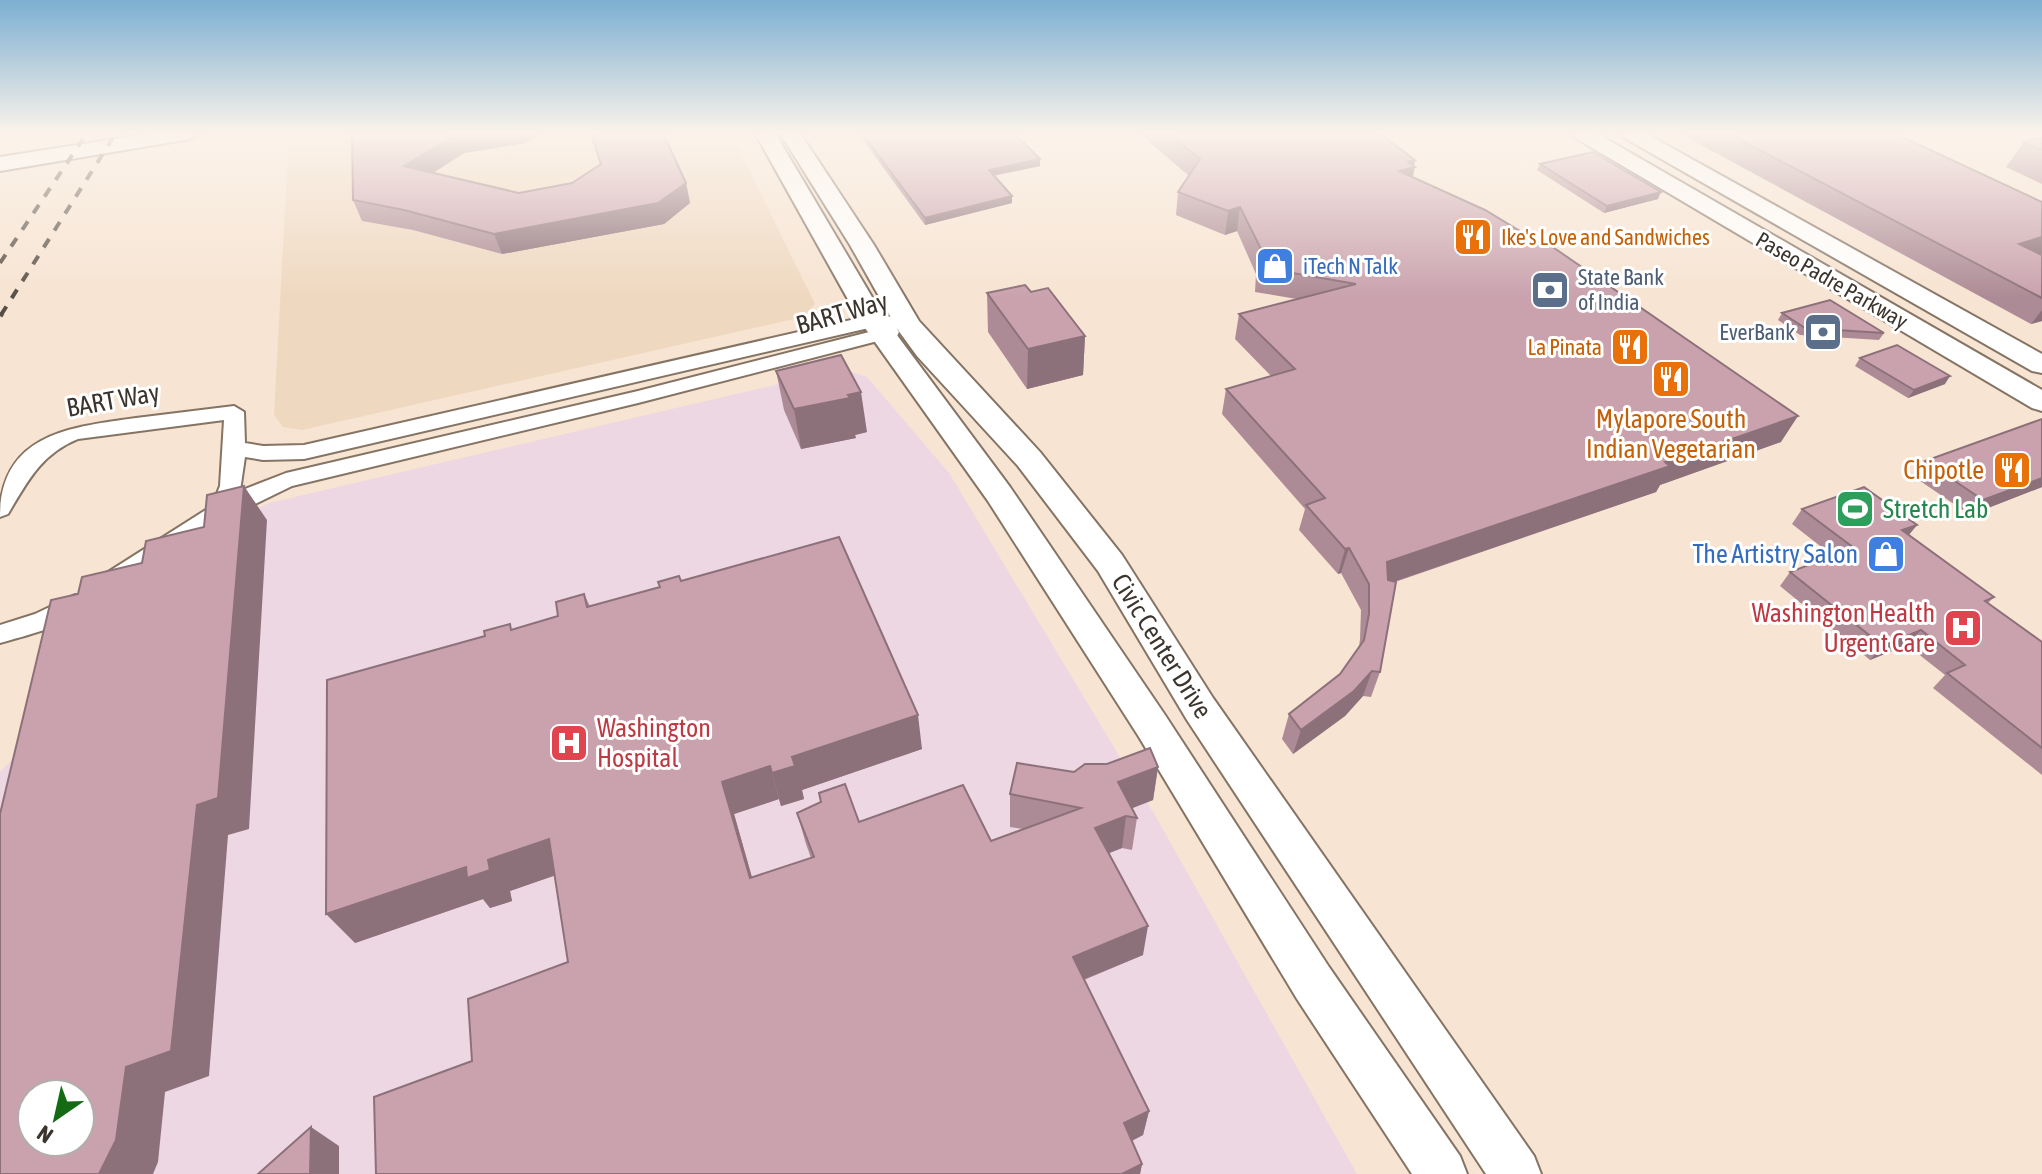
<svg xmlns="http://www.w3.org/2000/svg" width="2042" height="1174" viewBox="0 0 2042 1174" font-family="'Asap Condensed',sans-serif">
	<rect width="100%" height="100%" fill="#f7e4d2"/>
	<path fill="#efd8c0" d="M292 133H731L815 304 803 317 302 430 283 427 274 415 289 135Z"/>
	<path fill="#edd7e3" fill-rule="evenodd" d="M843 369 867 377 949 473 1156 817 1357 1174H0V772L242 516 269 503ZM32 1094H80V1142H32Z"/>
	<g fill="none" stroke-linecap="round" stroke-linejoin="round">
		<g stroke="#857464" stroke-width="4">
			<g id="minor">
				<path d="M873 315 907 318 916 324 907 330 897 329 899 332 897 336 638 403 292 486 226 518 113 589 105 586 101 580 105 574 212 506 220 486 224 420 78 439C41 454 27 482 8 514L0 517C0 433 72 427 136 418 169 414 201 410 234 406L244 412 245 443 263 446 304 445ZM873 327 885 328 638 391 286 473 240 491 245 457 263 460 304 459Z"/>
				<path d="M75 595 84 598 87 604C75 625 23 636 0 643V625L35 614Z"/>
			</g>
		</g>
		<g stroke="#857464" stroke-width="4">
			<g id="secondary">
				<path d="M153 133H200L190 139 0 171V157Z"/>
				<path d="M755 133H775L885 319 1010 487 1165 715 1329 967 1460 1156 1467 1174H1412L1297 999 1139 737 988 501 860 321Z"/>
				<path d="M780 133H800L874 245 919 321 1040 452 1122 555 1213 698 1534 1156 1541 1174H1486L1187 720 1098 571 1018 466 917 356 898 330 850 245Z"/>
				<path d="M1571 133H1596L2042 390V411L2032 408 1574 137Z"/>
				<path d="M1620 133H1645L2042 354V373L2032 371 1623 137Z"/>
			</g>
		</g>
		<use href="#minor" fill="#fff" fill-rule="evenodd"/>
		<use href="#secondary" fill="#fff" fill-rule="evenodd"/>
		<g stroke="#574e46" stroke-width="4" stroke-dasharray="10 10" stroke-linecap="butt">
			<path d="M0 263 87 133"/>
			<path d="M1 315 116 133"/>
		</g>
		<path stroke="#574e46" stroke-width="5" stroke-dasharray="12 12" stroke-linecap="butt" d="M0 316 2 313"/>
	</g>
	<g fill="#ad8b96">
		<path d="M354 133 525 143 464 153 433 173 519 193 572 183 600 165 592 137 686 183 690 203 664 224 502 254 413 230 362 221 353 200Z"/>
		<path d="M858 133H1014L1040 166 994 176 1012 203 925 225Z"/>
		<path d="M1139 133H1379L1415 160 1413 177 1781 442 1660 485 1656 492 1395 582 1380 672 1371 697 1363 696 1345 716 1293 754 1282 739 1289 714 1340 674 1359 647 1360 639 1361 610 1341 573 1338 574 1299 530 1305 509 1222 414 1226 389 1271 376 1235 339 1239 314 1297 299 1255 292 1256 274 1237 231 1225 235 1176 215 1178 192 1189 176Z"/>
		<path d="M1679 133H1894L2042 255V321L2031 324Z"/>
		<path d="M2042 137V184L2006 167 2024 142Z"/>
		<path d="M1540 164 1658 199 1604 213 1537 170Z"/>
		<path d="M1031 292 1085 336 1083 375 1027 389 988 332 987 293Z"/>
		<path d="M1782 313 1884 333 1879 340 1800 335 1778 320Z"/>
		<path d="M1860 358 1945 384 1908 398 1855 366Z"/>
		<path d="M776 371 867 432 855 435 856 438 801 449 784 410Z"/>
		<path d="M1925 461 2042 487 1970 515 1913 476Z"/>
		<path d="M1802 509 1917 525 1909 535 1994 597 1988 603 2042 642V775L1933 688 1945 675 1907 645 1870 660 1780 586 1790 572 1833 556 1792 524Z"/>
		<path d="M681 581 922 749 802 790 804 799 781 806 779 799 734 814 752 878 811 858 806 844 797 813 991 841 1023 829 1010 827V794L1074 772 1158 767 1153 800 1132 808 1137 818 1132 850 1122 848 1109 853 1143 955 1084 980 1149 1111 1143 1135 1132 1141 1142 1164 1140 1174H376L472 1061 568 962 555 875 510 891 512 901 490 908 483 899 355 943 512 629 558 616 584 594 590 606Z"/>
	</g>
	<g fill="#8d717a">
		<path d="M462 133H541L525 143 464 153 412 186 404 166 457 134Z"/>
		<path d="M1040 159V166L989 176V170Z"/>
		<path d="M1415 160 1413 167H1415L1409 190 1399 171 1408 162Z"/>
		<path d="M686 183 690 203 664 224 502 254 494 234Z"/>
		<path d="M1661 192 1658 199 1604 213 1607 206Z"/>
		<path d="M1012 196V203L925 225V218Z"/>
		<path d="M1240 207 1237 231 1225 235 1228 211Z"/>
		<path d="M2042 237V254L2002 266 2019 244Z"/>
		<path d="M2042 310V321L2031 324Z"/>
		<path d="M1085 336 1083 375 1027 389 1028 349Z"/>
		<path d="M1950 376 1945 384 1908 398 1914 390Z"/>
		<path d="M861 392 867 432 855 435 856 438 801 449 794 409Z"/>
		<path d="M1798 416 1781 442 1660 485 1656 492 1378 587 1387 562 1665 462Z"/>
		<path d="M2042 478V487L1970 515 1983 500Z"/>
		<path d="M244 486 267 520 249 829 228 835 209 1076 165 1092 158 1162 153 1174H99L126 1067 197 805Z"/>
		<path d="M1917 525 1905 539 1902 530Z"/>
		<path d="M1349 548 1341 573 1338 574 1345 549Z"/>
		<path d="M1921 630 1907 645 1870 660 1883 646Z"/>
		<path d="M1372 671 1363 696 1345 716 1293 754 1301 730Z"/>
		<path d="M918 715 922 749 802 790 804 799 781 806 772 773 792 757Z"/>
		<path d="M770 766 779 799 734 814 761 909 750 878 722 782Z"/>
		<path d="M1158 767 1153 800 1115 815 1118 782Z"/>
		<path d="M1126 816 1122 848 1092 860 1095 828Z"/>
		<path d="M549 839 568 871 510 891 512 901 490 908 483 899 355 943 326 914Z"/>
		<path d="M1148 926 1143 955 1070 985 1073 957Z"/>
		<path d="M1149 1111 1143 1135 1119 1147 1124 1123Z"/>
		<path d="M311 1127 339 1146V1174H310Z"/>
		<path d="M1142 1164 1140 1174H1122Z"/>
	</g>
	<g fill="#c9a2ae" stroke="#8d717a" stroke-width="2" fill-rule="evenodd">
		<path d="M354 133H462L457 134 404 166 519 193 572 183 601 164 592 137 598 133H663L686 183 658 203 494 234 404 210 353 200 352 134Z"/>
		<path d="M862 133H1014L1040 159 989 170 1012 196 925 218Z"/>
		<path d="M1168 133H1379L1415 160 1408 162 1415 167 1399 171 1485 210 1538 242 1544 241 1798 416 1665 462 1670 466 1387 562 1388 580 1396 582 1380 672 1372 671 1354 691 1301 730 1289 714 1340 674 1364 640 1369 614V584L1349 548 1345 549 1306 505 1325 498 1226 389 1295 369 1239 314 1356 284 1259 267 1261 249 1240 207 1228 211 1178 192 1200 159Z"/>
		<path d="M1727 133H1894L2042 202V237L2019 244 2042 255V298Z"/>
		<path d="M2042 137V150L2024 142Z"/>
		<path d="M1593 152 1661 192 1607 206 1540 164Z"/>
		<path d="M1025 285 1031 292 1048 288 1085 336 1028 349 987 293Z"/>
		<path d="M1830 300 1884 333 1805 328 1782 313Z"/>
		<path d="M1897 345 1950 376 1914 390 1860 358Z"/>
		<path d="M841 355 861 392 848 395 850 398 794 409 776 371Z"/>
		<path d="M2042 419V478L1983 500 1925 461Z"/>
		<path d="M244 486 218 798 197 805 171 1051 126 1067 116 1140 99 1174H0V814L51 600 78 594 82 577 142 563 146 541 204 527 207 495ZM32 1094H80V1142H32Z"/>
		<path d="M1864 487 1917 525 1902 530 1994 597 1985 601 2042 642V748L1947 673 1965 665 1921 630 1883 646 1790 572 1854 548 1802 509Z"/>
		<path d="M839 537 918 715 792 757 795 766 772 773 770 766 722 782 750 878 814 857 797 813 821 802 819 793 845 784 859 822 963 785 991 841 1081 808 1010 794 1017 763 1074 772 1085 764H1107L1150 748 1158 767 1118 782 1137 818 1126 816 1095 828 1148 926 1073 957 1149 1111 1124 1123 1142 1164 1122 1174H376L374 1097 472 1061 468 999 568 962 549 839 488 860 490 870 467 878 466 867 326 914 327 680 485 636 484 631 510 624 511 630 558 616 556 602 584 594 587 607 660 587 658 582 679 576 681 581Z"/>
		<path d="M311 1127 310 1174H258Z"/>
	</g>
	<linearGradient id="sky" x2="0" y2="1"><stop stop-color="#7cafd1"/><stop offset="0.45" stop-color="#fbf3eb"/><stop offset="1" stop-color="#fbf3eb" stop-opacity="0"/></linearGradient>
	<rect width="2042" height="297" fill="url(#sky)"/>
	<defs>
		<g id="restaurant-square" transform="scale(2)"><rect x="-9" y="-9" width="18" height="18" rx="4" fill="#e8710a" stroke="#fff"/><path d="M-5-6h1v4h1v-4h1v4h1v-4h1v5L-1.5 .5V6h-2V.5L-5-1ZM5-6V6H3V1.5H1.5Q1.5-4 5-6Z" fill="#fff"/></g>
		<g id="shop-square" transform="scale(2)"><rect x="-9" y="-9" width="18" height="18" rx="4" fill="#3f7fe0" stroke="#fff"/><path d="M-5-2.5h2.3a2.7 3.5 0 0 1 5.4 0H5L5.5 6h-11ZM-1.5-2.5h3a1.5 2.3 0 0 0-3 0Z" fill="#fff"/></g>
		<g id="bank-square" transform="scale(2)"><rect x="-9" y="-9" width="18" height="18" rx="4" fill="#5c6f8a" stroke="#fff"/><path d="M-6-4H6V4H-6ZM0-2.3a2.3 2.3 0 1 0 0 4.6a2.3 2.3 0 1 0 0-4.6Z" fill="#fff"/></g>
		<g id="stadium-square" transform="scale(2)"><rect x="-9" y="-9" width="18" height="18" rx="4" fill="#2e9e5b" stroke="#fff"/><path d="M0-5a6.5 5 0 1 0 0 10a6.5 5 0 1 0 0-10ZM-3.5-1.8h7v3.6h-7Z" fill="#fff"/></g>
		<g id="hospital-square" transform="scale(2)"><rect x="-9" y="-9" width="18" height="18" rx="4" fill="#e0444e" stroke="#fff"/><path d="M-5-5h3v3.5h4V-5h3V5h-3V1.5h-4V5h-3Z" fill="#fff"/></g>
	</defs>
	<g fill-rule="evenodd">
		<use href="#restaurant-square" x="1473" y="237"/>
		<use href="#shop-square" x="1275" y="266"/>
		<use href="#bank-square" x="1550" y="290"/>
		<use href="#bank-square" x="1823" y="332"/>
		<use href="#restaurant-square" x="1630" y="347"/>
		<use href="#restaurant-square" x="1671" y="379"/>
		<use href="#restaurant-square" x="2012" y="470"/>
		<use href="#stadium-square" x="1855" y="509"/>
		<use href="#shop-square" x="1886" y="554"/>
		<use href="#hospital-square" x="1963" y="628"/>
		<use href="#hospital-square" x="569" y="743"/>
	</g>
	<g text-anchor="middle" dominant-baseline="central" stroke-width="6" stroke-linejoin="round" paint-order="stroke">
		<g font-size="22" fill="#c56008" stroke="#fff" text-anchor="start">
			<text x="1501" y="237">Ike's Love and Sandwiches</text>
			<text x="1602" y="347" text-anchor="end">La Pinata</text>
		</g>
		<g font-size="22" fill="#366cbe" stroke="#fff" text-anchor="start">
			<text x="1303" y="266">iTech N Talk</text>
		</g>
		<g font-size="22" fill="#4e5e75" stroke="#fff" text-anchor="start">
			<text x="1578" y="277">State Bank<tspan x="1578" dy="25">of India</tspan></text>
			<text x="1795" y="332" text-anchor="end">EverBank</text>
		</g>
		<g font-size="22" fill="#3c352e" stroke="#fff">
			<text transform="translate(1832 280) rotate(30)">Paseo Padre Parkway</text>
		</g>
		<g font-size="26" fill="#3c352e" stroke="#fff">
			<text transform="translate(842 313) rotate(-16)">BART Way</text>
			<text transform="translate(113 400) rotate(-10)">BART Way</text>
			<text transform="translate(1162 646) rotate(58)">Civic Center Drive</text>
		</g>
		<g font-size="26" fill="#c56008" stroke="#fff">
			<text x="1671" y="419">Mylapore South<tspan x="1671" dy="30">Indian Vegetarian</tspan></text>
			<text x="1984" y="470" text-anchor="end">Chipotle</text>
		</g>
		<g font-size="26" fill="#27864d" stroke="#fff" text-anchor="start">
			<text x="1883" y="509">Stretch Lab</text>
		</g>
		<g font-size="26" fill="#366cbe" stroke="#fff" text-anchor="end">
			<text x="1858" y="554">The Artistry Salon</text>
		</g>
		<g font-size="26" fill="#be3a42" stroke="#fff" text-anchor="end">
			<text x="1935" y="613">Washington Health<tspan x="1935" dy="30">Urgent Care</tspan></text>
			<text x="597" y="728" text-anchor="start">Washington<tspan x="597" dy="30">Hospital</tspan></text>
		</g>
	</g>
	<g transform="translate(56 1118) rotate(214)"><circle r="38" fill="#ffffff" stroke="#b1aeab" stroke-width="2"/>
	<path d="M0-6L14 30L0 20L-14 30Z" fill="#146b14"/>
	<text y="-12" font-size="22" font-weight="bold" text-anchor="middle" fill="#3c352e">N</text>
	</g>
</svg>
